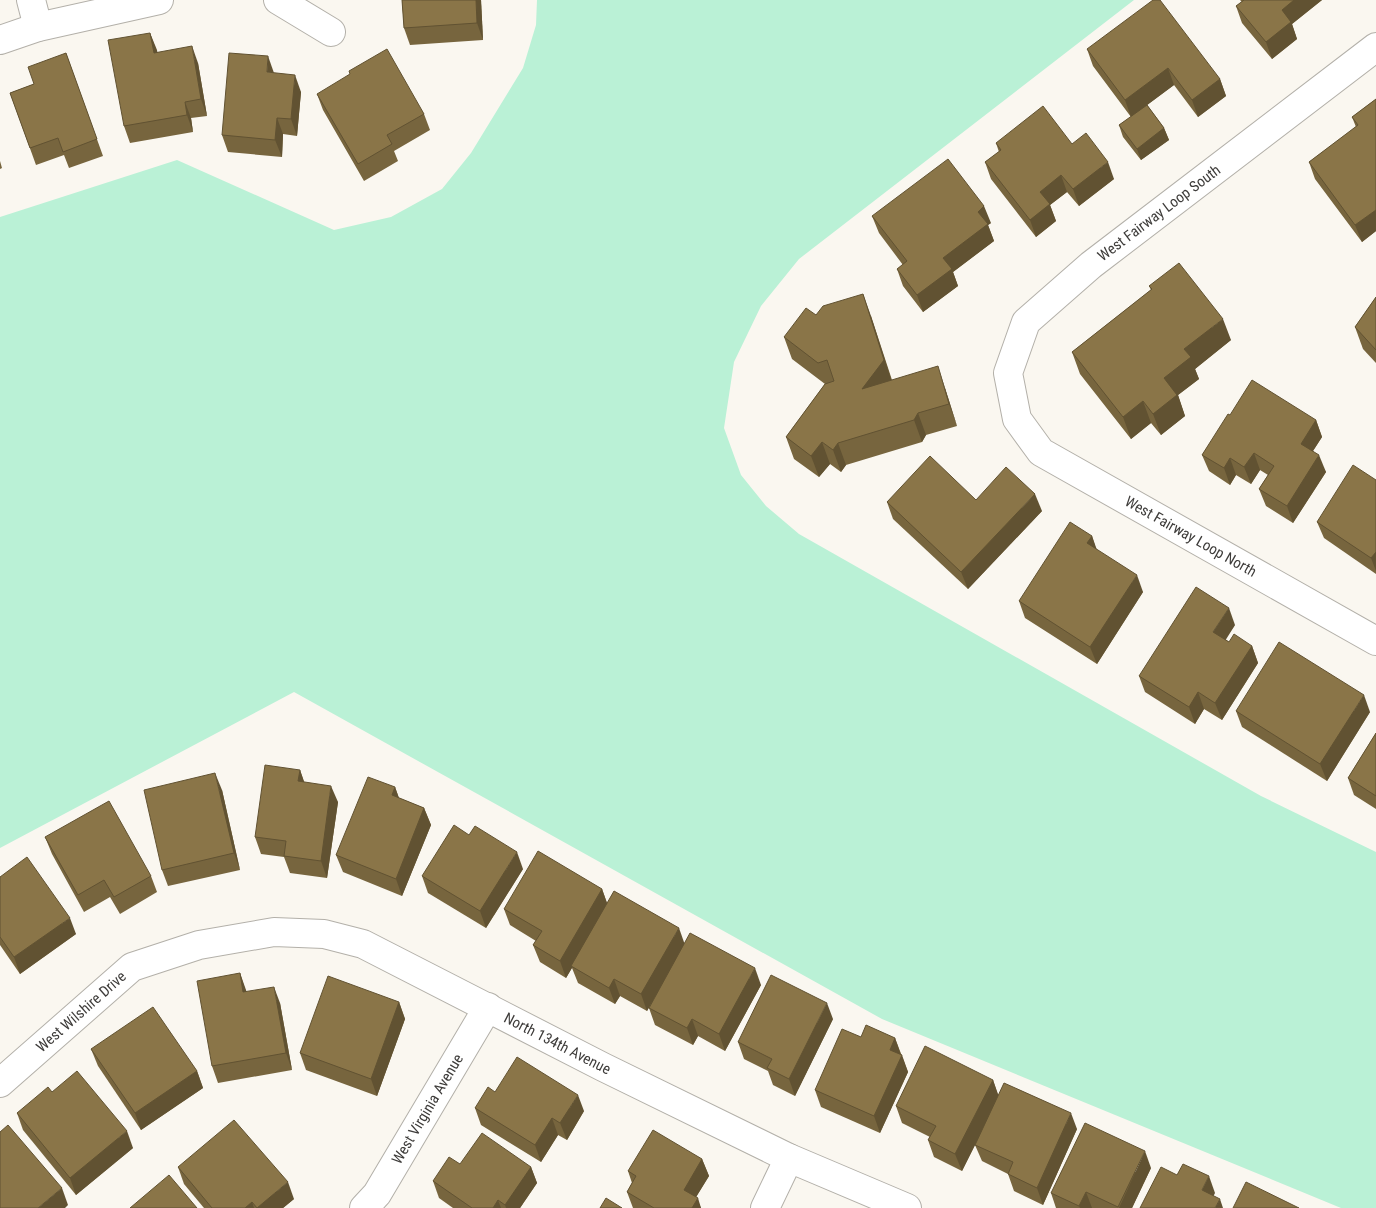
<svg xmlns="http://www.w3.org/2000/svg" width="1376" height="1208" viewBox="0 0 1376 1208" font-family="'Roboto Condensed',sans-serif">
	<rect width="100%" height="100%" fill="#faf7f0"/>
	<path fill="#baf1d6" d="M537 0H1134L799 259 761 306 734 362 724 428 741 475 766 506 799 534 1261 796 1376 852V1208H1341L882 1019 294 692 0 848V217L177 160 334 230 391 217 442 189 471 153 523 68 536 25Z"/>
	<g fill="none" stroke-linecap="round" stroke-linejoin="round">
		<g stroke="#b3b0a9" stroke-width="30">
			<g id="minor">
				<path d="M31 0 38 27"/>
				<path d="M278 0 331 32"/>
				<path d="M0 40 38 27 159 0"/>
				<path id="s1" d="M1376 47 1091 265 1026 322 1008 373 1017 419 1041 452 1376 641"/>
				<path id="s2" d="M0 1083 132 967 199 945 274 932 324 934 363 944 603 1067 789 1158 907 1208"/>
				<path id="s3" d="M364 1208 377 1194 488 1007"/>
				<path d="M765 1208 789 1158"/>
			</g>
		</g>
		<use href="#minor" stroke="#fff" stroke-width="28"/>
	</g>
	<g fill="#77653e">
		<path d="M402 0H481L483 40 410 45 404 28Z"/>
		<path d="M1240 0H1322L1292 24 1297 39 1272 59 1242 23 1236 6 1242 2Z"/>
		<path d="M150 33 157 52 198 63 207 116 191 118 193 132 130 143 124 126Z"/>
		<path d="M1087 49 1220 79 1226 96 1198 117 1174 85 1147 105 1164 128 1169 140 1141 160 1123 137 1119 125 1131 117 1093 66Z"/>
		<path d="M66 53 103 156 69 168 64 155 36 165 10 93 34 84Z"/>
		<path d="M274 73 301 92 297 136 283 134 282 157 228 152 222 135Z"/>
		<path d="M317 94 424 114 430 130 394 151 398 161 364 181 323 110Z"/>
		<path d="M1376 99V231L1362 242 1315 179 1309 162 1356 127 1352 117Z"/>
		<path d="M996 143 1072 144 1114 179 1079 206 1067 192 1050 205 1056 221 1036 237 991 179 985 162 999 152Z"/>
		<path d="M0 161 2 168 0 169Z"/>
		<path d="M872 216 991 223 988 225 994 241 953 272 958 286 923 312 903 286 897 269 903 265 879 233Z"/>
		<path d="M1149 286 1231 340 1195 369 1199 379 1178 395 1185 416 1161 435 1151 423 1131 439 1080 374 1072 352 1151 290Z"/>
		<path d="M1376 297V363L1363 349 1355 327Z"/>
		<path d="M816 315 871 316 892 380 945 388 957 426 926 435 922 442 846 465 841 472 830 464 819 477 794 459 786 437 825 384 792 359 784 337Z"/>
		<path d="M1230 415 1316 420 1322 437 1313 451 1326 472 1293 523 1266 506 1259 489 1268 475 1260 470 1251 484 1236 475 1230 485 1209 471 1202 455Z"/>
		<path d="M1376 480V574L1324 538 1317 522Z"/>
		<path d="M976 500 1042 511 968 589 893 519 887 502Z"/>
		<path d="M1092 536 1096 549 1143 592 1097 664 1025 618 1019 601Z"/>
		<path d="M1235 625 1225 639 1229 642 1252 646 1258 663 1222 720 1204 709 1195 724 1145 692 1139 676Z"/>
		<path d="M1236 711 1370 712 1327 781 1242 727Z"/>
		<path d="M1376 733V809L1354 795 1348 778Z"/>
		<path d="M300 770 304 782 338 802 327 878 290 873 284 857 261 854 255 837Z"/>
		<path d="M395 787 399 798 424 808 431 825 402 896 343 872 336 855Z"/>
		<path d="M222 790 240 870 168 886 162 870Z"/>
		<path d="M45 837 151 876 157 892 120 914 110 897 84 912 52 854Z"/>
		<path d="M523 869 486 928 428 893 422 876Z"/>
		<path d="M0 877 76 934 20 974 0 945Z"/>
		<path d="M602 889 607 903 761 985 725 1051 698 1036 693 1045 655 1025 649 1008 660 988 647 1011 620 996 615 1004 578 983 572 968 566 978 540 962 533 945 536 941 510 925 504 909Z"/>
		<path d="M240 973 246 992 280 1003 292 1070 218 1083 212 1066Z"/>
		<path d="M399 1002 405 1019 377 1096 306 1070 300 1053Z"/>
		<path d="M833 1019 795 1096 773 1085 768 1071 744 1059 738 1042Z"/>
		<path d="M861 1037 895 1038 908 1072 880 1133 821 1107 815 1090Z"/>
		<path d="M91 1049 197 1071 203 1088 141 1130 98 1066Z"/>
		<path d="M993 1080 998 1095 1077 1129 1043 1205 1014 1191 1008 1174 982 1161 975 1145 983 1129 962 1171 934 1157 928 1140 930 1137 902 1123 896 1106Z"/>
		<path d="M52 1092 133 1148 76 1195 23 1130 17 1113Z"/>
		<path d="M495 1092 584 1111 567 1140 558 1135 541 1162 481 1125 475 1108Z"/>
		<path d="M702 1159 709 1176 696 1197 701 1208H633L627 1192 632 1183 628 1171Z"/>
		<path d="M460 1164 531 1167 537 1183 520 1208H453L439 1198 433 1181Z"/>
		<path d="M178 1167 294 1199 283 1208H204L184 1184Z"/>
		<path d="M1151 1168 1132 1208H1056L1051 1193Z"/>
	</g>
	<g fill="#615232">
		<path d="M476 0H481L483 40 477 23Z"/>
		<path d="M1294 0H1322L1292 24 1297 39 1272 59 1266 42 1282 10Z"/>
		<path d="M150 33 157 50 160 70 154 53Z"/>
		<path d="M192 46 198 63 207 116 201 99Z"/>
		<path d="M268 56 274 73 267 72Z"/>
		<path d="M1168 68 1174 85 1131 117 1125 100Z"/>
		<path d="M295 75 301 92 297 136 291 119Z"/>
		<path d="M1220 79 1226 96 1198 117 1192 100Z"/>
		<path d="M185 102 191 118 193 132 187 115Z"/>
		<path d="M277 118 283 134 282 157 275 140Z"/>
		<path d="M1164 128 1169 140 1141 160 1137 149Z"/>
		<path d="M1108 162 1114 179 1079 206 1073 189Z"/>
		<path d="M1061 175 1067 192 1050 205 1056 221 1036 237 1030 220 1040 192Z"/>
		<path d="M984 206 991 223 988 225 994 241 953 272 958 286 923 312 917 295 943 258 978 212Z"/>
		<path d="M1376 210V231L1362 242 1355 225Z"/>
		<path d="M863 294 871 316 892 382 862 389Z"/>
		<path d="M1223 319 1231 340 1195 369 1199 379 1178 395 1185 416 1161 435 1153 414 1164 378 1184 349Z"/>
		<path d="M938 366 945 388 957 426 949 404Z"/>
		<path d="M1143 401 1151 423 1131 439 1123 417Z"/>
		<path d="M918 413 926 435 922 442 914 420Z"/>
		<path d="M1316 420 1322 437 1307 460 1301 444Z"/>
		<path d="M822 442 830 464 819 477 811 456Z"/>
		<path d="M838 443 846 465 841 472 833 450Z"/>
		<path d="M1254 453 1260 470 1251 484 1244 467Z"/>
		<path d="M1319 455 1326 472 1293 523 1287 506Z"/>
		<path d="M1230 458 1236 475 1230 485 1224 468Z"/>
		<path d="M1035 494 1042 511 968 589 961 572Z"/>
		<path d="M1092 536 1098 553 1087 543Z"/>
		<path d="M1376 552V571L1371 558Z"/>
		<path d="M1137 575 1143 592 1097 664 1090 647Z"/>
		<path d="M1229 608 1235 625 1220 649 1213 632Z"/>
		<path d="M1252 646 1258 663 1222 720 1215 703Z"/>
		<path d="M1198 692 1204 709 1195 724 1189 707Z"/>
		<path d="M1364 695 1370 712 1327 781 1320 764Z"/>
		<path d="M300 770 306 787 298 781Z"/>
		<path d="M215 773 222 790 240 870 234 853Z"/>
		<path d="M331 786 338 802 327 878 321 861Z"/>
		<path d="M395 787 401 804 392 795Z"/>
		<path d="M424 808 431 825 402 896 396 879Z"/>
		<path d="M517 852 523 869 486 928 480 911Z"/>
		<path d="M602 889 608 906 566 978 560 961Z"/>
		<path d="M70 918 76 934 20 974 14 957Z"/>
		<path d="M679 928 685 945 647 1011 641 994Z"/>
		<path d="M755 968 761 985 725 1051 719 1034Z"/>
		<path d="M240 973 246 990 249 1009 243 992Z"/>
		<path d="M614 979 620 996 615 1004 609 988Z"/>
		<path d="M274 987 280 1003 292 1070 286 1053Z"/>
		<path d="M399 1002 405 1019 377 1096 371 1079Z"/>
		<path d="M827 1003 833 1019 795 1096 789 1079Z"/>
		<path d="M692 1019 698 1036 693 1045 687 1028Z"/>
		<path d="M895 1038 901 1055 890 1050Z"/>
		<path d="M902 1055 908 1072 880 1133 874 1116Z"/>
		<path d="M197 1071 203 1088 141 1130 135 1113Z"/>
		<path d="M993 1080 999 1097 962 1171 955 1154Z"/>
		<path d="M578 1095 584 1111 567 1140 560 1123Z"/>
		<path d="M1071 1113 1077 1129 1043 1205 1037 1188Z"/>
		<path d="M552 1118 558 1135 541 1162 535 1145Z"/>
		<path d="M127 1131 133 1148 76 1195 70 1178Z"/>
		<path d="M1145 1151 1151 1168 1132 1208H1119Z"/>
		<path d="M702 1159 709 1176 690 1207 684 1190Z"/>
		<path d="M531 1167 537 1183 520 1208H506L505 1205Z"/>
		<path d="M1209 1176 1215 1193 1208 1207 1202 1190Z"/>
		<path d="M288 1182 294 1199 283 1208H257Z"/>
		<path d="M62 1188 68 1205 65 1208H38Z"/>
		<path d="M1086 1192 1092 1208H1080L1079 1206Z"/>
		<path d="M698 1198 701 1208H692Z"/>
		<path d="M1220 1199 1223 1208H1215Z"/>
		<path d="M498 1200 501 1208H493Z"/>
		<path d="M252 1202 254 1208H245Z"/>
	</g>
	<g fill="#8a7548" stroke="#615232">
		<path d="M402 0H476L477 23 404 28Z"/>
		<path d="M1153 0H1160L1220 79 1192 100 1168 68 1125 100 1087 49Z"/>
		<path d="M1244 0H1294L1282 10 1291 22 1266 42 1236 6Z"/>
		<path d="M150 33 154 53 192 46 201 99 185 102 187 115 124 126 108 40Z"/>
		<path d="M387 49 424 114 387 135 392 144 358 164 317 94 350 74 349 71Z"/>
		<path d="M66 53 97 139 63 152 58 138 30 148 10 93 34 84 28 67Z"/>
		<path d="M229 53 268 56 267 72 295 75 291 119 277 118 275 140 222 135Z"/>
		<path d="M1376 99V210L1355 225 1309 162 1358 125 1352 117Z"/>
		<path d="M1147 105 1164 128 1137 149 1119 125Z"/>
		<path d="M1043 106 1072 144 1086 133 1108 162 1073 189 1061 175 1040 192 1050 204 1030 220 985 162 1001 150 996 143Z"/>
		<path d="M948 159 984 206 978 212 988 224 943 258 952 269 917 295 897 269 907 261 872 216Z"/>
		<path d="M1179 263 1223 319 1184 349 1191 357 1164 378 1177 395 1153 414 1143 401 1123 417 1072 352 1152 289 1149 286Z"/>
		<path d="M863 294 884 360 862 389 938 366 949 404 918 413 914 420 838 443 833 450 822 442 811 456 786 437 825 384 834 381 827 360 818 363 784 337 806 308 816 315 823 306Z"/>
		<path d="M1376 297V350L1355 327Z"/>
		<path d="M1252 380 1316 420 1301 444 1319 455 1287 506 1259 489 1274 466 1254 453 1244 467 1230 458 1224 468 1202 455 1228 414 1230 415Z"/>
		<path d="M930 456 976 500 1006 467 1035 494 961 572 887 502Z"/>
		<path d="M1353 465 1376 480V552L1371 558 1317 522Z"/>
		<path d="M1070 522 1092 536 1087 543 1137 575 1090 647 1019 601Z"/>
		<path d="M1196 587 1229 608 1213 632 1229 642 1234 634 1252 646 1215 703 1198 692 1189 707 1139 676Z"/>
		<path d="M1279 642 1364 695 1320 764 1236 711Z"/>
		<path d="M1376 733V796L1348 778Z"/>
		<path d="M265 765 300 770 298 781 331 786 321 861 284 856 286 841 255 837Z"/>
		<path d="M215 773 234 853 162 870 144 790Z"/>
		<path d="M368 777 395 787 392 795 424 808 396 879 336 855Z"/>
		<path d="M109 801 151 876 114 897 104 880 78 895 45 837Z"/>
		<path d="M454 825 469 835 475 826 517 852 480 911 422 876Z"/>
		<path d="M538 851 602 889 560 961 533 945 542 931 504 909Z"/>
		<path d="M27 857 70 918 14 957 0 937V877Z"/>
		<path d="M614 891 679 928 641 994 614 979 609 988 571 966Z"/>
		<path d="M690 933 755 968 719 1034 692 1019 687 1028 649 1008Z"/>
		<path d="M240 973 243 992 274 987 286 1053 212 1066 197 981Z"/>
		<path d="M771 975 827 1003 789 1079 767 1068 772 1059 738 1042Z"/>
		<path d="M328 976 399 1002 371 1079 300 1053Z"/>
		<path d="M153 1007 197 1071 135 1113 91 1049Z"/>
		<path d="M866 1025 895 1038 890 1050 902 1055 874 1116 815 1090 842 1029 861 1037Z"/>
		<path d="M925 1046 993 1080 955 1154 928 1140 936 1126 896 1106Z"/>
		<path d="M517 1057 578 1095 560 1123 552 1118 535 1145 475 1108 488 1087 495 1092Z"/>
		<path d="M77 1071 127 1131 70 1178 17 1113 48 1087 52 1092Z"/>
		<path d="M1004 1083 1071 1113 1037 1188 1008 1174 1013 1162 975 1145Z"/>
		<path d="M234 1120 288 1182 257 1208 252 1202 245 1208H212L178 1167Z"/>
		<path d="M1085 1123 1145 1151 1118 1207 1086 1192 1079 1206 1051 1193Z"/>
		<path d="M8 1125 62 1188 38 1208H0V1132Z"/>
		<path d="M653 1130 702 1159 684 1190 698 1198 692 1208H654L627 1192 636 1176 628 1171Z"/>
		<path d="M482 1133 531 1167 505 1205 498 1200 493 1208H472L433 1181 449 1157 460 1164Z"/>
		<path d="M1183 1164 1209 1176 1202 1190 1220 1199 1215 1208H1140L1161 1167 1177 1175Z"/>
		<path d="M169 1175 197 1208H130Z"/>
		<path d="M1246 1182 1299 1208H1233Z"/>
		<path d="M606 1198 622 1208H600Z"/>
	</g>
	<g text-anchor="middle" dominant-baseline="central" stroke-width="5" stroke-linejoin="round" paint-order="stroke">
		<g font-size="15" fill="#3e3c3a" stroke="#fff">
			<text transform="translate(1159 213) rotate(-37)">West Fairway Loop South</text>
			<text stroke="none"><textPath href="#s1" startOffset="759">West Fairway Loop North</textPath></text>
			<text stroke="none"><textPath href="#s2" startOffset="108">West Wilshire Drive</textPath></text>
			<text stroke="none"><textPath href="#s2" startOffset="631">North 134th Avenue</textPath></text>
			<text stroke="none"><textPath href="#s3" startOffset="118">West Virginia Avenue</textPath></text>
		</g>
	</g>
</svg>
